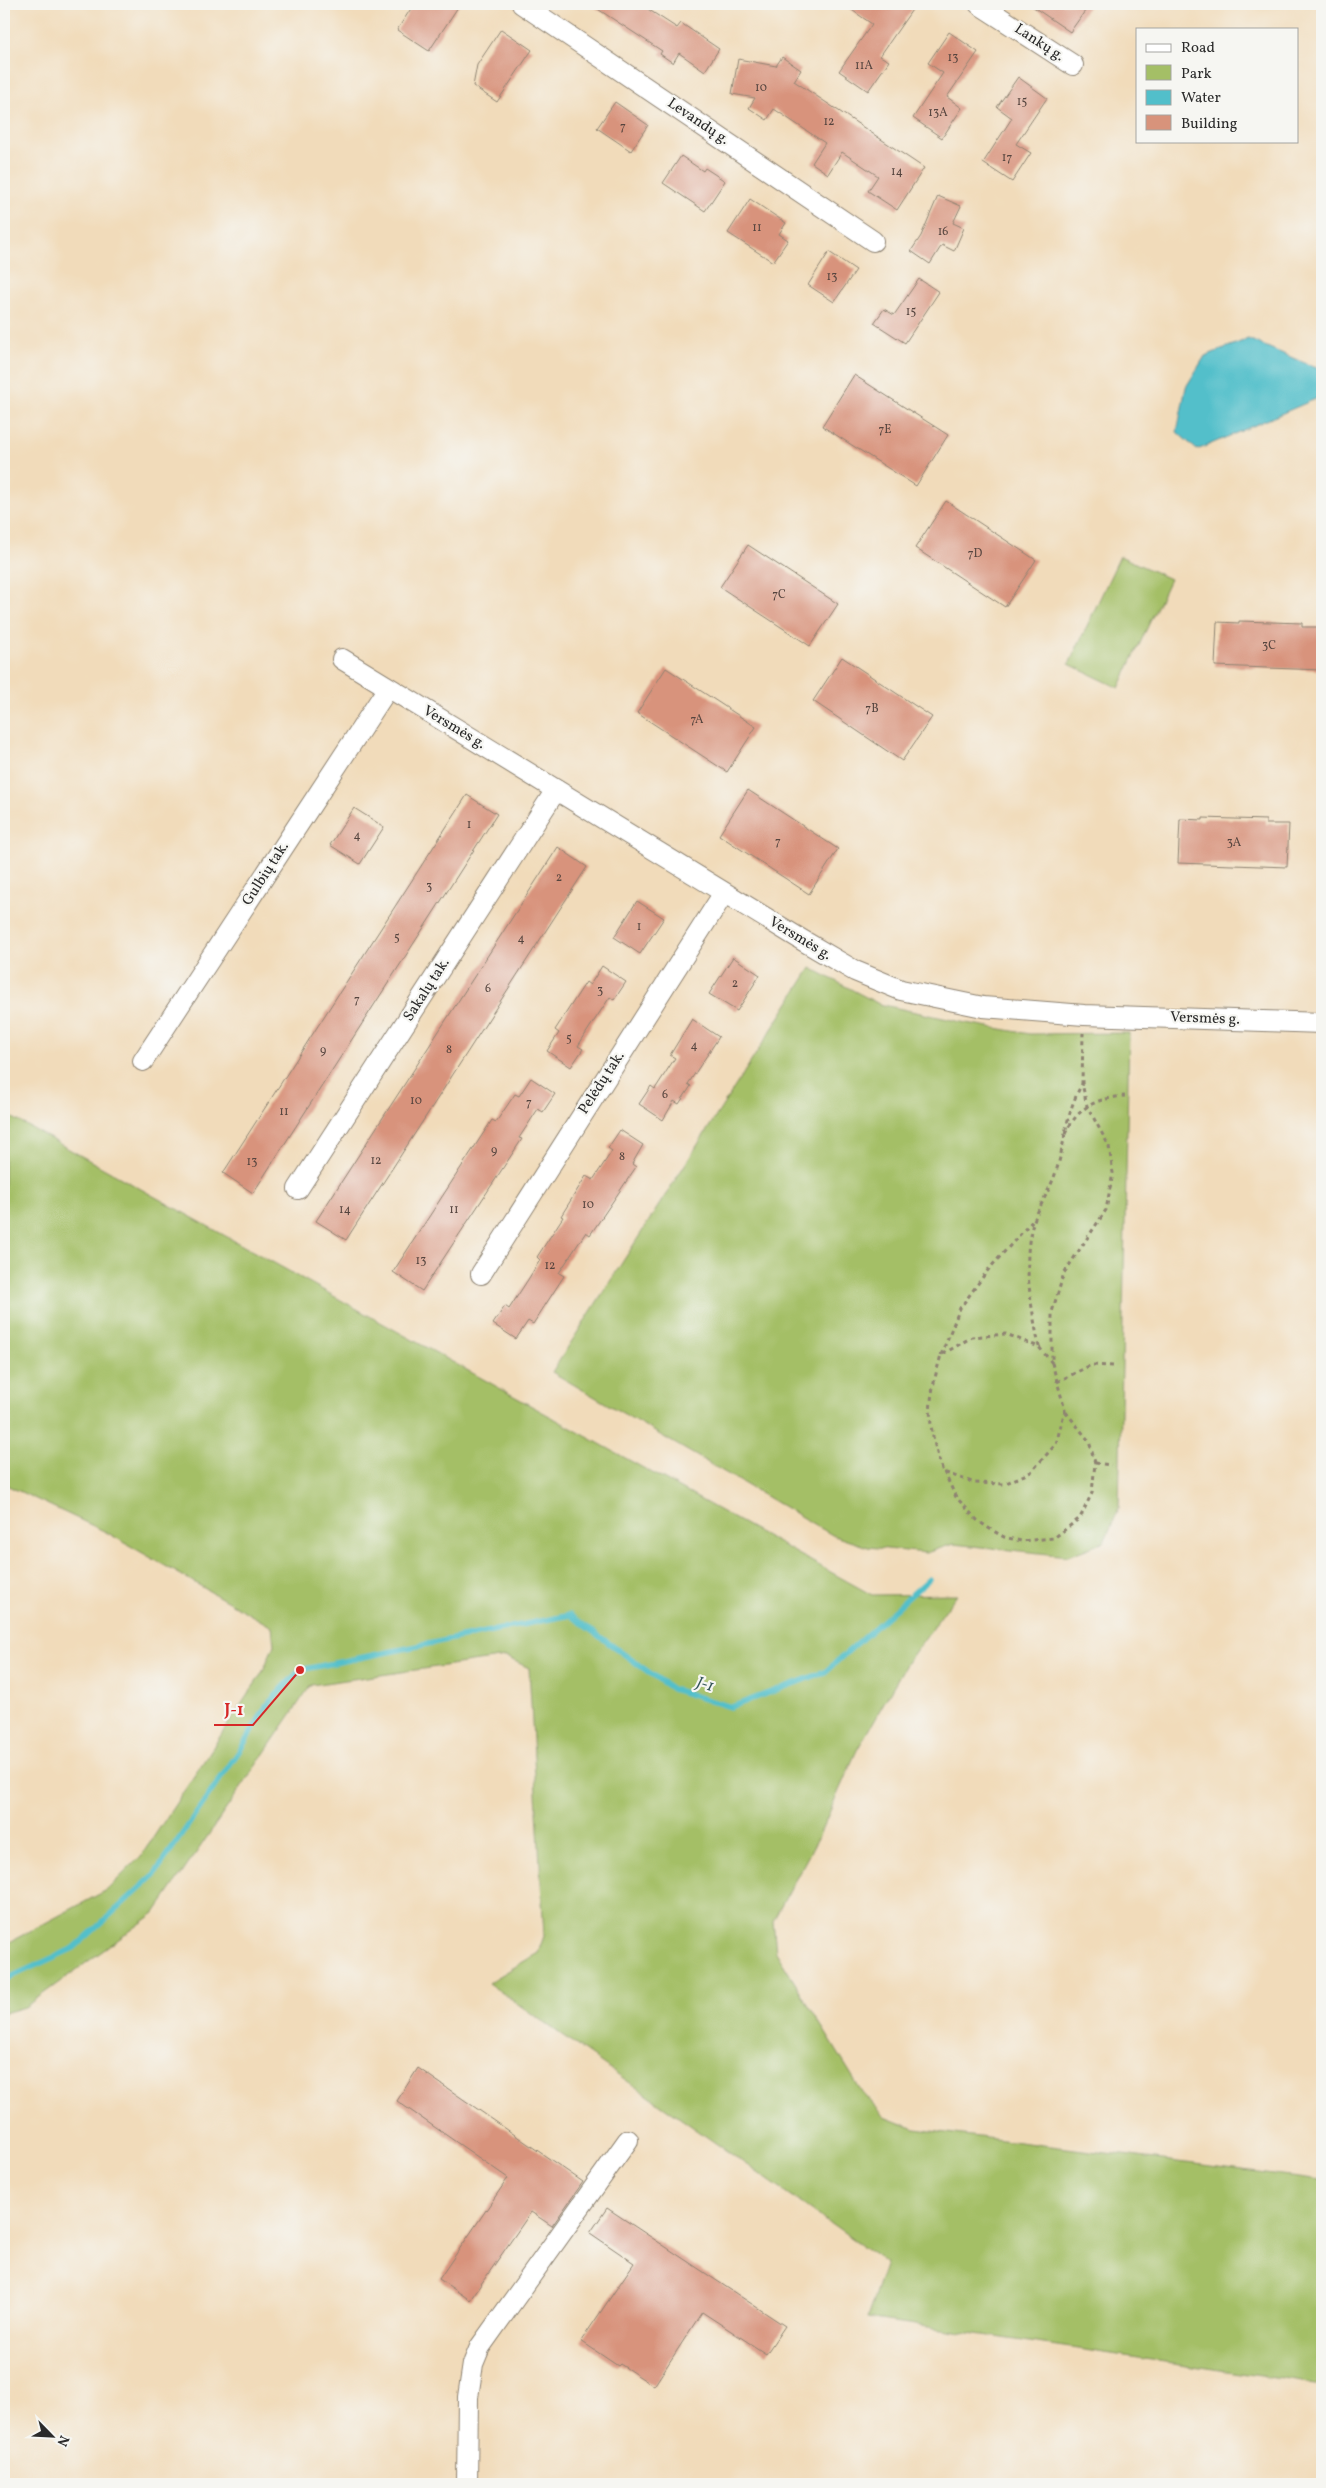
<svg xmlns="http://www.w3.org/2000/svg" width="1326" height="2488" viewBox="0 0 1326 2488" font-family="Vollkorn,serif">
	<rect width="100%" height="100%" fill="#f6f6f2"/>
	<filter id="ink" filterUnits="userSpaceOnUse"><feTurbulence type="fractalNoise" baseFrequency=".02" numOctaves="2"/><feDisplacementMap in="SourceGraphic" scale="10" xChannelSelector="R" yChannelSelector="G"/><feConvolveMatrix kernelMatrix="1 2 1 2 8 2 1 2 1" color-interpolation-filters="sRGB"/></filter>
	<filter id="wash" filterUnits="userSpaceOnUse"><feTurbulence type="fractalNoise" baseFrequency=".0096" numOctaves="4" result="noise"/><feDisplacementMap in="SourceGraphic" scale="20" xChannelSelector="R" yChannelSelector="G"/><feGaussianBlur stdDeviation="1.12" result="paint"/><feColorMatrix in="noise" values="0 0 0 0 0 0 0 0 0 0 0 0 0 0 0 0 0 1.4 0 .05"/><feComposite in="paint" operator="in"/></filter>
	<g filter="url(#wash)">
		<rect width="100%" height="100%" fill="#f1dbba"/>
		<g fill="#a4bf66" stroke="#687548">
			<path d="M1120 556 1170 579 1119 688 1069 664Z"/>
			<path d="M811 968 879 1004 966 1023 1030 1034 1129 1033 1119 1508 1104 1542 1068 1556 953 1544 926 1553 868 1547 834 1536 552 1372Z"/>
			<path d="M4 1113 872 1595 957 1594 906 1664 857 1750 818 1838 773 1921 776 1952 862 2092 885 2117 915 2129 1322 2180V2385L867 2318 886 2263 488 1983 538 1953 544 1936 529 1668 506 1657 311 1685 155 1913 25 2007 4 2013V1945L107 1890 141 1856 262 1673 274 1645 272 1627 106 1532 4 1484Z"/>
		</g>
		<path fill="#52bfca" stroke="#3e757a" d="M1248 339 1319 369 1320 397 1197 450 1177 432 1186 387 1205 356Z"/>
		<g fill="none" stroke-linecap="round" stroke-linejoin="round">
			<path stroke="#52bfca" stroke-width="5.5" d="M4 1980 74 1948 154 1875 242 1747 268 1704 300 1670 570 1615 672 1689 731 1707 825 1672 929 1579"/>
		</g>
		<g id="blocks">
			<g fill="#d8937b">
				<path d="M414 4H460L429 51 397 30Z"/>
				<path d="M590 4H640L677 28 681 23 719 49 705 71 679 53 673 63 660 54 662 51Z"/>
				<path d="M843 4H916L880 56 889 61 868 91 839 71 872 24Z"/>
				<path d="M1029 4H1090L1070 32Z"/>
				<path d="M501 29 532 50 497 102 473 86 477 65Z"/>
				<path d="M949 32 978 52 947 97 962 108 942 138 913 118 943 73 928 63Z"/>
				<path d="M782 57 801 70 794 81 924 168 897 210 868 191 878 176 842 152 828 174 812 163 825 143 774 109 767 120 749 108 755 98 732 94 738 59 776 66Z"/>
				<path d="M1018 77 1047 98 1016 144 1031 153 1012 182 983 163 1012 118 997 107Z"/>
				<path d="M615 102 648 125 631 151 597 128Z"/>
				<path d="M681 156 703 171 705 168 725 181 705 211 663 183Z"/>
				<path d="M938 196 961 206 953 223 964 228 954 251 942 245 930 264 911 251 921 236Z"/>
				<path d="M750 199 786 223 779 234 788 240 773 262 728 233Z"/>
				<path d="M829 252 856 270 834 302 808 285Z"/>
				<path d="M919 279 939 292 905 343 874 323 884 309 894 315Z"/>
				<path d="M854 375 948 435 916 486 822 426Z"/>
				<path d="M946 501 1036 560 1005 607 915 548Z"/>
				<path d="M748 545 838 604 810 646 720 587Z"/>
				<path d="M1239 621 1302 623V627H1322V670L1215 666 1217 622 1239 623Z"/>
				<path d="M842 657 932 717 902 761 813 701Z"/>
				<path d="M666 668 756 727 727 772 637 713Z"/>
				<path d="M748 790 838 849 809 894 719 835Z"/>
				<path d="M467 795 497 814 253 1193 223 1173Z"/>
				<path d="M354 808 384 827 360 864 330 845Z"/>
				<path d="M1203 818 1266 820V824H1289L1287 867 1178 863 1180 819 1203 820Z"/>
				<path d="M558 847 587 867 346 1240 316 1221Z"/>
				<path d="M637 901 664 918 640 954 614 937Z"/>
				<path d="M733 957 760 975 737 1011 709 994Z"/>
				<path d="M602 966 626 982 614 1000 610 997 590 1027 578 1046 583 1049 571 1067 547 1051 559 1033 555 1030 586 982 590 985Z"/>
				<path d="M692 1019 719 1037 688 1084 691 1086 679 1104 674 1101 663 1120 639 1104 651 1086 655 1089 675 1058 670 1055Z"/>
				<path d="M531 1078 555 1094 543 1112 538 1109 519 1138 522 1139 422 1291 393 1272 492 1120 496 1122 515 1094 519 1096Z"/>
				<path d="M620 1130 643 1145 632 1164 636 1167 590 1235 586 1232 559 1273 564 1276 533 1324 528 1321 516 1339 493 1324 505 1306 509 1309 529 1278 540 1260 537 1257 563 1217 561 1216 586 1176 593 1180 612 1151 608 1148Z"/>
				<path d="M418 2068 583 2182 552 2226 531 2212 470 2300 439 2279 508 2178 397 2101Z"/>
				<path d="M607 2208 785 2326 766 2354 702 2312 654 2386 620 2364 618 2366 581 2341 634 2263 590 2233Z"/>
			</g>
		</g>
	</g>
	<g filter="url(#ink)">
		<use href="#blocks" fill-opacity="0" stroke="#8e8372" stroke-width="1"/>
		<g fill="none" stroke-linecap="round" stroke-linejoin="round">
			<g stroke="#8e8372" stroke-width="22">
				<g id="street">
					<path d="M522 4 873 241"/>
					<path d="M979 4 1073 65"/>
					<path d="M342 659 802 940 855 971 901 990 983 1007 1084 1015 1322 1023"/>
					<path d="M143 1061 388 688"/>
					<path d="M298 1189 556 790"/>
					<path d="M481 1274 724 893"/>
					<path d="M467 2484 468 2397 473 2364 480 2347 628 2140"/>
				</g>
			</g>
			<g stroke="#8e8372" stroke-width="3" stroke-dasharray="4 4" stroke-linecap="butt">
				<path d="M1065 1134C1079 1106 1095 1099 1125 1096"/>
				<path d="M1039 1347C1032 1308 1020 1256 1035 1218 1043 1199 1053 1184 1058 1165 1067 1133 1065 1115 1082 1084"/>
				<path d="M941 1355 960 1308 988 1270 1034 1219"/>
				<path d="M1052 1363 1039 1347 1006 1334 972 1337 941 1355C927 1405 926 1422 943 1472L975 1483 1004 1484 1031 1472 1056 1444 1065 1410 1052 1363V1312L1064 1273 1106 1210 1113 1173 1109 1146 1087 1106 1082 1083 1083 1033"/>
				<path d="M1057 1382 1091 1365 1113 1366"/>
				<path d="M1095 1463 1111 1465"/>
				<path d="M944 1472 956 1497 977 1520 990 1529 1004 1537 1021 1541 1054 1538 1080 1518 1092 1493 1095 1463 1089 1441 1065 1411"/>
			</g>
			<use href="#street" stroke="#fff" stroke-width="20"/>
		</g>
	</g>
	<g text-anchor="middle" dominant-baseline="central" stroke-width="4.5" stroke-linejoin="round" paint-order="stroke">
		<g font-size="12" fill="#56453f">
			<text x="953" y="58">13</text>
			<text x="864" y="66">11A</text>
			<text x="761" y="88">10</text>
			<text x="1022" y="102">15</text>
			<text x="938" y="113">13A</text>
			<text x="829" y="122">12</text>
			<text x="623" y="127">7</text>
			<text x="1007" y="158">17</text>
			<text x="897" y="172">14</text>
			<text x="757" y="228">11</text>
			<text x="943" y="232">16</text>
			<text x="832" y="277">13</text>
			<text x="911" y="312">15</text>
			<text x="885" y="430">7E</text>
			<text x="975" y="554">7D</text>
			<text x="779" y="595">7C</text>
			<text x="1269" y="646">3C</text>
			<text x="872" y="709">7B</text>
			<text x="697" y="720">7A</text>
			<text x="469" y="825">1</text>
			<text x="357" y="836">4</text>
			<text x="778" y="842">7</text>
			<text x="1234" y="843">3A</text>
			<text x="559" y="878">2</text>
			<text x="429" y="887">3</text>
			<text x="639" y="927">1</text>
			<text x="397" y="938">5</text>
			<text x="521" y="939">4</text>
			<text x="735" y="984">2</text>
			<text x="488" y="989">6</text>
			<text x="600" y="991">3</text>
			<text x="357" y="1000">7</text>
			<text x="569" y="1039">5</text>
			<text x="694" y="1046">4</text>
			<text x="449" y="1050">8</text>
			<text x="323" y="1051">9</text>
			<text x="665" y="1095">6</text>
			<text x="416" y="1101">10</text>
			<text x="529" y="1103">7</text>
			<text x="284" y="1112">11</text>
			<text x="494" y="1151">9</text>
			<text x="622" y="1157">8</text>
			<text x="376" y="1161">12</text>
			<text x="252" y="1162">13</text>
			<text x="588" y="1205">10</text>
			<text x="345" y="1210">14</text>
			<text x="454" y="1210">11</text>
			<text x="421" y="1261">13</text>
			<text x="550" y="1266">12</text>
		</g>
		<g font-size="15" fill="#2b2b2b" stroke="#f6f6f2">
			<text transform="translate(1039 43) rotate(33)">Lankų g.</text>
			<text transform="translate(698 122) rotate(34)">Levandų g.</text>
			<text transform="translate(454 728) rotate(31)">Versmės g.</text>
			<text transform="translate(266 874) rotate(-57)">Gulbių tak.</text>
			<text transform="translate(800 939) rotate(31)">Versmės g.</text>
			<text transform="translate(427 990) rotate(-57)">Sakalų tak.</text>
			<text transform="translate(1205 1019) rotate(2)">Versmės g.</text>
			<text transform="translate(602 1083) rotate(-57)">Pelėdų tak.</text>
		</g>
		<g font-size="16" font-style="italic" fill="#37575b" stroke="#f6f6f2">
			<text transform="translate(705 1685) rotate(16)">J-1</text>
		</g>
	</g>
	<path fill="none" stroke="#d62828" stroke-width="2" d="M300 1670L253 1725H214"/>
	<circle fill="#d62828" stroke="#f6f6f2" stroke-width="2" cx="300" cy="1670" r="5"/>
	<g font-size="16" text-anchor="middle" font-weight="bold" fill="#d62828" stroke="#f6f6f2" stroke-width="4.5" stroke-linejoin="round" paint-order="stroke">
		<text x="234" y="1715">J-1</text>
	</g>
	<rect width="1326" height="2488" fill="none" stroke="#f6f6f2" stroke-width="20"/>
	<rect x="1136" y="28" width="162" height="115" fill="#f6f6f2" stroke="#a5a5a2"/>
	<rect x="1146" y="44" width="25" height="8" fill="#ffffff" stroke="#a5a5a2"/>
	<text x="1181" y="52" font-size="15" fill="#2b2b2b">Road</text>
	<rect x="1146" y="65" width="25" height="15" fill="#a4bf66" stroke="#a5a5a2"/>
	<text x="1181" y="78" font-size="15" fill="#2b2b2b">Park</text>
	<rect x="1146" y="90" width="25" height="15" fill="#52bfca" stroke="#a5a5a2"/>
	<text x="1181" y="102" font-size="15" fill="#2b2b2b">Water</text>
	<rect x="1146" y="115" width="25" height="15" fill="#d8937b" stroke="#a5a5a2"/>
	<text x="1181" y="128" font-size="15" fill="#2b2b2b">Building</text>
	<g transform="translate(52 2436) rotate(114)" stroke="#f6f6f2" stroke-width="4" paint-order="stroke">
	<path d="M0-4L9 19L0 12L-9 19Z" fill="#2b2b2b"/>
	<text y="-8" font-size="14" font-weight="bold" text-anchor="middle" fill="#2b2b2b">N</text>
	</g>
</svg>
